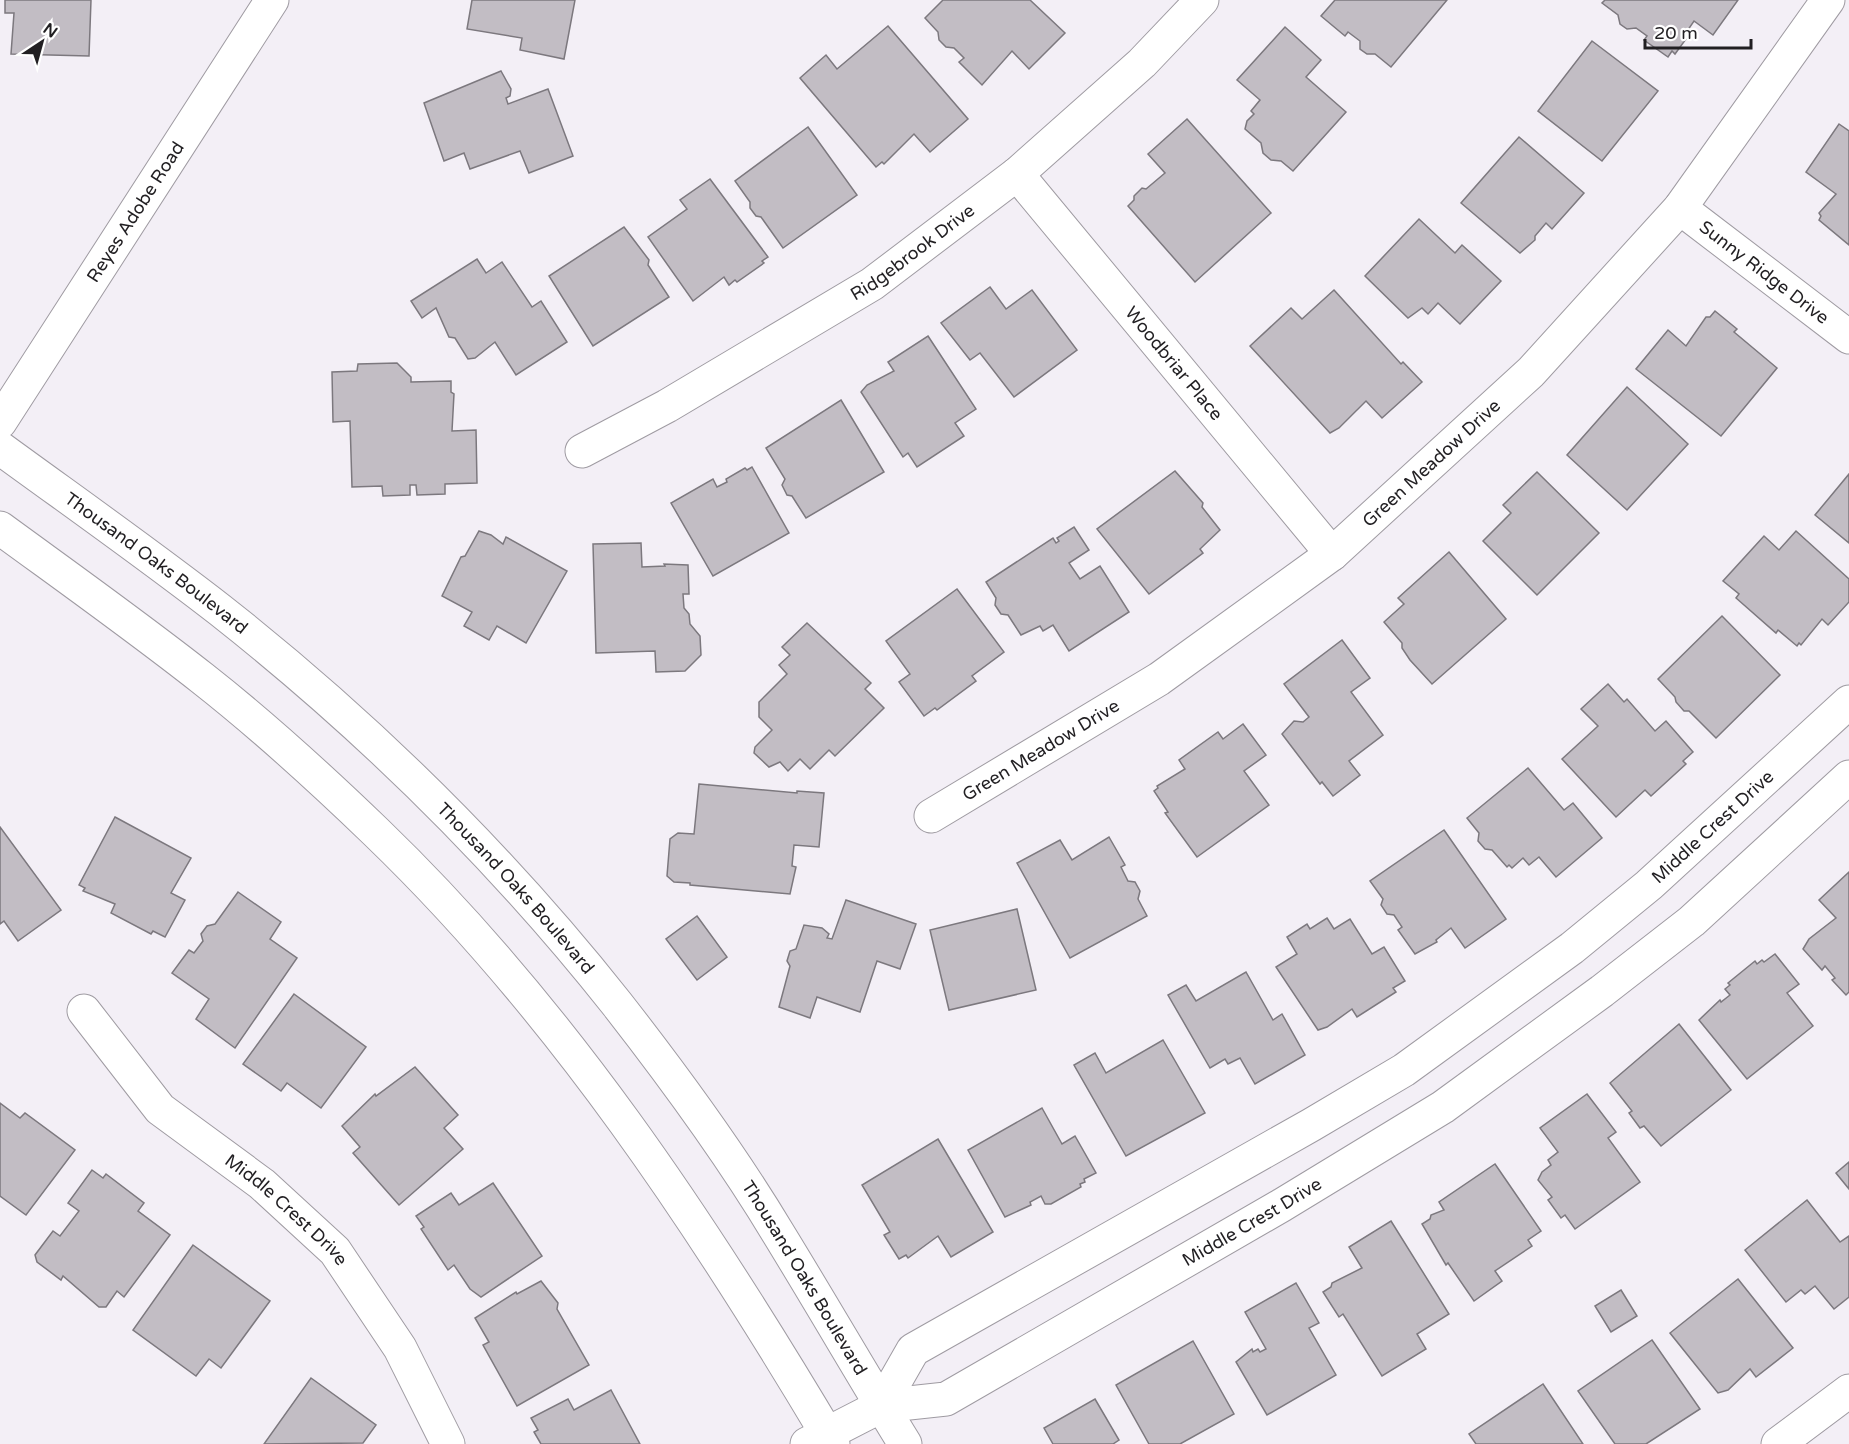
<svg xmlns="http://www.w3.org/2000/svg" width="1849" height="1444" viewBox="0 0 1849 1444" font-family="'Varela Round',sans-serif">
	<rect width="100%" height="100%" fill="#f3eff6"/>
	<g fill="#c2bdc4" stroke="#7c787e" stroke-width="1.5">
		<path d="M5 0H91L89 56 11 54 14 13H5Z"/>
		<path d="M472 0H575L564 59 520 50 522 38 467 29Z"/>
		<path d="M943 0H1030L1065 33 1029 69 1012 51 982 85 959 62 964 58 954 48 946 47 939 40 938 32 925 18Z"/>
		<path d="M1335 0H1447L1391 67 1375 54H1367L1360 49V41L1348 32 1345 36 1321 16Z"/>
		<path d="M1605 0H1738L1713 35 1694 21 1683 37 1686 39 1675 54 1672 51 1668 57 1644 40 1647 36 1636 28 1627 29 1620 24 1618 15 1602 3Z"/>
		<path d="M888 26 968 119 930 152 914 134 884 164 882 162 876 167 800 78 826 55 837 69Z"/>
		<path d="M1285 27 1321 60 1306 77 1346 112 1293 171 1281 161 1271 160 1263 153 1261 143 1245 129 1247 121 1254 114 1251 111 1260 100 1237 80Z"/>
		<path d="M1592 41 1658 91 1602 161 1538 111Z"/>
		<path d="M501 71 511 89 510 96 506 98 508 104 548 89 573 156 529 173 520 151 470 169 464 153 444 161 424 103Z"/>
		<path d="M1187 119 1271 213 1195 282 1128 206 1134 200V196L1142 188 1146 189 1165 173 1148 154Z"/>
		<path d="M1839 124 1849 131V245L1819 220 1821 216 1819 213 1836 194 1806 172Z"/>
		<path d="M808 127 857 195 783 248 761 217 756 216 750 208V202L735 181Z"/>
		<path d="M1519 137 1584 193 1552 229 1546 223 1535 236V240L1520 253 1461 203Z"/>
		<path d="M710 179 768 257 762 261 764 263 737 282 735 280 729 285 724 277 693 301 648 237 687 209 680 200Z"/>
		<path d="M1419 219 1455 253 1462 245 1501 281 1460 324 1438 303 1428 314 1422 308 1408 318 1365 276Z"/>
		<path d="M624 227 649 260 648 265 669 297 593 346 549 276Z"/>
		<path d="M477 259 486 273 502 262 532 307 541 301 567 342 516 375 495 342 475 358 468 359 455 338 449 337 436 308 422 318 411 301Z"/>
		<path d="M990 287 1006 309 1032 290 1077 350 1014 397 980 353 970 360 941 323Z"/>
		<path d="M1334 290 1401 364 1403 362 1422 382 1382 418 1366 401 1339 428 1330 433 1250 346 1291 308 1302 319Z"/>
		<path d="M1715 311 1737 329 1734 332 1777 368 1721 436 1636 369 1668 330 1686 346 1706 317H1710Z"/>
		<path d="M928 336 976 409 955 423 964 436 917 467 908 453 903 457 861 392 867 385 894 371 888 362Z"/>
		<path d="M397 363 411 377V382L451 381V392L454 394 452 431 476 430 477 483 445 484V494L417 495 416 485H410V495L383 496 382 486 352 487 350 421 333 422 332 372 357 371 358 364Z"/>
		<path d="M1627 387 1688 444 1627 510 1567 455Z"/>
		<path d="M841 400 884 472 806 518 792 496 787 495 782 485 785 479 766 448Z"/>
		<path d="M752 467 789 533 713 576 671 503 713 479 717 487 727 482 726 479 745 468 747 470Z"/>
		<path d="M1175 471 1203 503 1202 507 1220 530 1200 549 1203 553 1149 594 1097 529Z"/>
		<path d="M1537 472 1599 533 1537 595 1483 541 1511 513 1503 505Z"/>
		<path d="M1849 474V543L1815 515Z"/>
		<path d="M1074 527 1089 550 1069 563 1080 579 1100 566 1129 612 1069 651 1053 625 1043 631 1040 626 1021 635 1008 615 1001 614 995 605 996 598 986 582 1053 538 1056 543 1059 541 1057 538Z"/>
		<path d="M479 531 491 535 503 544 506 537 567 571 526 643 497 626 489 640 464 626 472 612 442 596 461 557 465 556Z"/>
		<path d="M1796 531 1849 579V602L1828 625 1822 619 1801 645 1799 643 1797 646 1778 630 1776 633 1736 598 1739 594 1723 581 1764 536 1779 550Z"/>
		<path d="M641 543 642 567 665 566 664 564 688 565 689 594H683L684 608 689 614 690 624 700 636 701 655 685 671 656 672 655 651 596 653 593 544Z"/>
		<path d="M1449 552 1506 619 1432 684 1410 660 1402 648V643L1384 622 1404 604 1398 598Z"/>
		<path d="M957 589 1004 652 972 676 976 681 937 710 935 708 924 716 899 682 910 674 886 641Z"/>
		<path d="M1722 616 1780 675 1716 738 1689 711H1684L1676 702 1675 697 1658 679Z"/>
		<path d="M807 623 871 683 865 689 884 708 835 756 829 750 810 769 800 759 788 771 780 762 769 767 754 753 755 747 772 730 759 717V702L787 674 779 665 790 655 782 647Z"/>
		<path d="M1342 640 1370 678 1351 692 1383 735 1349 761 1360 775 1333 796 1322 782 1320 784 1282 734 1294 721 1303 722 1309 717 1284 684Z"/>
		<path d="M1608 684 1624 702 1627 699 1655 731 1666 721 1693 752 1683 761 1686 764 1651 796 1645 790 1616 817 1562 759 1598 726 1581 709Z"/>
		<path d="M1243 724 1266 755 1244 771 1269 805 1197 857 1165 813 1168 812 1154 791 1158 788 1157 786 1185 769 1179 760 1218 732 1223 739Z"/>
		<path d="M1528 768 1564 810 1573 803 1602 838 1556 877 1539 857 1529 865 1523 858 1512 868 1509 865 1507 867 1492 850 1485 849 1478 841 1479 833 1467 818Z"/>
		<path d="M699 784 797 793V791L824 793 819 847 794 845 792 866 796 867 790 894 690 885V883L674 882 667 876 670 839 678 833 694 834Z"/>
		<path d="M115 817 191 858 171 893 185 900 165 937 153 931 151 934 111 913 115 904 83 891 85 888 79 885Z"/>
		<path d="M0 827 61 910 18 941 4 921 0 924Z"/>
		<path d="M1444 830 1506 919 1465 948 1451 928 1436 940 1437 942 1415 954 1398 930 1402 927 1394 915 1387 914 1381 905 1383 899 1370 881Z"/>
		<path d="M1109 837 1125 865 1121 867 1128 881 1135 882 1140 891 1138 899 1147 916 1070 958 1017 863 1060 840 1072 860Z"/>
		<path d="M1849 872V992L1846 995 1832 980 1835 978 1825 966 1822 970 1803 949 1809 939 1836 918 1819 900Z"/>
		<path d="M238 892 281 922 270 939 297 958 235 1048 196 1019 209 999 172 973 189 950 194 953 203 941 201 934 207 926 215 924Z"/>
		<path d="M846 900 916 924 900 969 877 961 860 1012 817 997 810 1018 779 1007 790 966 787 961 790 951 796 949 804 925 822 928 829 934 827 938 832 939Z"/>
		<path d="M1017 909 1036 990 949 1010 930 930Z"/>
		<path d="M697 916 727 957 697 980 666 939Z"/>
		<path d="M1327 918 1334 929 1350 919 1372 954 1384 947 1405 981 1393 988 1396 992 1357 1017 1352 1009 1327 1027 1318 1030 1276 967 1297 954 1287 937 1307 924 1310 929Z"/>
		<path d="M1775 954 1799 984 1787 993 1813 1026 1747 1079 1699 1020 1720 1000 1721 1002 1730 995 1725 989 1730 985 1728 983 1755 961 1757 964 1762 960 1764 962Z"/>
		<path d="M1246 972 1273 1020 1282 1014 1305 1055 1255 1084 1240 1058 1228 1064 1225 1059 1210 1068 1168 995 1186 985 1196 1001Z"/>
		<path d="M294 994 366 1047 321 1108 287 1083 281 1091 243 1064Z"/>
		<path d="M1679 1024 1731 1090 1661 1146 1644 1126 1640 1128 1629 1113 1632 1111 1610 1083Z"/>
		<path d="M1163 1040 1205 1113 1126 1156 1074 1065 1095 1053 1106 1073Z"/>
		<path d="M415 1067 458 1115 444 1128 463 1149 399 1205 353 1153 360 1147 342 1126 375 1094 376 1096Z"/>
		<path d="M1587 1094 1616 1132 1608 1138 1640 1182 1575 1229 1565 1215 1561 1218 1548 1200 1552 1197 1538 1180 1542 1172 1551 1165 1548 1160 1558 1152 1540 1128Z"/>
		<path d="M0 1103 20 1118 25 1113 75 1150 26 1215 0 1196Z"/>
		<path d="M1042 1108 1062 1144 1075 1136 1096 1173 1084 1179 1085 1182 1080 1184 1081 1187 1051 1204H1045L1041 1196 1030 1202 1031 1205 1005 1217 968 1150Z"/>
		<path d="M938 1139 993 1232 951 1257 938 1236 908 1258 906 1255 899 1259 884 1235 890 1232 862 1185Z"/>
		<path d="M1849 1162V1189L1836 1173Z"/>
		<path d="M1495 1164 1541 1231 1528 1240 1532 1246 1495 1271 1502 1281 1474 1301 1448 1263 1446 1265 1422 1224 1430 1219 1431 1215 1444 1210 1439 1202Z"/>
		<path d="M92 1170 103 1178 106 1174 144 1203 138 1211 170 1235 124 1297 117 1291 106 1307H99L63 1276 61 1280 37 1262 35 1255 53 1231 60 1236 79 1211 68 1203Z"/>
		<path d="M493 1183 542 1256 481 1297 470 1289 454 1265 448 1270 421 1229 424 1227 416 1216 451 1193 459 1205Z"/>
		<path d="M1807 1200 1840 1242 1849 1236V1297L1834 1309 1815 1286 1805 1294 1801 1290 1786 1302 1745 1250Z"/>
		<path d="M1391 1221 1449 1314 1417 1334 1426 1349 1382 1376 1343 1314 1339 1317 1323 1292 1331 1287 1332 1283 1362 1268 1349 1247Z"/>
		<path d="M193 1245 270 1301 221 1368 209 1359 196 1376 133 1330Z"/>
		<path d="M1738 1279 1793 1348 1756 1377 1750 1369 1728 1390 1718 1393 1670 1333Z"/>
		<path d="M541 1281 558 1303 557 1309 589 1365 517 1406 483 1345 489 1342 475 1318 516 1292 517 1294Z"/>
		<path d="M1296 1283 1319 1323 1309 1328 1336 1375 1267 1415 1236 1362 1252 1349 1253 1352 1258 1349 1260 1352 1266 1349 1245 1312Z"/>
		<path d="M1621 1290 1637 1316 1611 1332 1595 1306Z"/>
		<path d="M1652 1340 1700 1409 1646 1444H1615L1578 1391Z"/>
		<path d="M1193 1341 1234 1414 1180 1444H1149L1116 1385Z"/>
		<path d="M311 1378 376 1425 363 1443 264 1444Z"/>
		<path d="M1543 1384 1583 1444H1476L1469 1434Z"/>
		<path d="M611 1390 640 1444H541L534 1432 538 1430 531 1418 568 1399 574 1410Z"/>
		<path d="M1095 1399 1119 1440 1113 1444H1053L1044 1428Z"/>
	</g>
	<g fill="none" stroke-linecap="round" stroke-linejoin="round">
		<g stroke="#9f9ba2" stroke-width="35">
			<g id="minor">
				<path id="s1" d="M1017 174 1332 554"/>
				<path id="s2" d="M1680 208 1849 337"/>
				<path id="s3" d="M582 451 667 406 872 284 1017 174 1142 63 1202 0"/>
				<path id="s4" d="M931 816 1159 679 1332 554 1531 372 1680 208 1828 0"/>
				<path id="s5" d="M84 1011 160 1109 262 1184 335 1251 400 1348 448 1444"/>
				<path id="s6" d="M881 1406 913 1350 1311 1125 1404 1070 1572 948 1649 885 1849 702"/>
				<path id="s7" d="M807 1444 881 1406 946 1399 1282 1205 1443 1107 1602 991 1692 921 1849 777"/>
				<path d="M1778 1444 1849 1391"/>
			</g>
		</g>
		<g stroke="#9f9ba2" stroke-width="35">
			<g id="tertiary">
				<path id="s8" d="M0 422 272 0"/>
			</g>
		</g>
		<g stroke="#9f9ba2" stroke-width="35">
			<g id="secondary">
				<path id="s9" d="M0 448C74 502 148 554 220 610 366 725 502 859 617 1004 674 1077 730 1153 778 1233 821 1303 862 1374 905 1444"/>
				<path d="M0 528C67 577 136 626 202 678 262 725 320 778 376 832 560 1009 703 1225 833 1444"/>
			</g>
		</g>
		<use href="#minor" stroke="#fff" stroke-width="33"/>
		<use href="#tertiary" stroke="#fff" stroke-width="33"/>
		<use href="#secondary" stroke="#fff" stroke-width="33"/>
	</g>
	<g text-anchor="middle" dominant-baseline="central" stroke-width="4.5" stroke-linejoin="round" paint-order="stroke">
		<g font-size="18" fill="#211f22" stroke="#fff">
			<text stroke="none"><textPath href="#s8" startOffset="250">Reyes Adobe Road</textPath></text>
			<text stroke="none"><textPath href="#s3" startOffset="386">Ridgebrook Drive</textPath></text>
			<text stroke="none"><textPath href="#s2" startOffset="106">Sunny Ridge Drive</textPath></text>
			<text stroke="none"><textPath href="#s1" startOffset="246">Woodbriar Place</textPath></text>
			<text stroke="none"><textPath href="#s4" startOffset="614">Green Meadow Drive</textPath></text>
			<text stroke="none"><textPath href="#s9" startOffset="194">Thousand Oaks Boulevard</textPath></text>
			<text stroke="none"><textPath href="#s4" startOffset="128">Green Meadow Drive</textPath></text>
			<text stroke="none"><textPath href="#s6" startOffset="1023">Middle Crest Drive</textPath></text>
			<text stroke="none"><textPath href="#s9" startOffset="680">Thousand Oaks Boulevard</textPath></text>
			<text stroke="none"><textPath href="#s5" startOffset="286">Middle Crest Drive</textPath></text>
			<text stroke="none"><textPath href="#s7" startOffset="502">Middle Crest Drive</textPath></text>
			<text stroke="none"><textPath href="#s9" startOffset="1166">Thousand Oaks Boulevard</textPath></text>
		</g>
	</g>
	<g transform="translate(42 42) rotate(36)" stroke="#ffffff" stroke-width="4.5" paint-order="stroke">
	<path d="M0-4.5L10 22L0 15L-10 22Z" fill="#211f22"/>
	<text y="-9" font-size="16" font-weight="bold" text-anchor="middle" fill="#211f22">N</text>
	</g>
	<path d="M1645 39v9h106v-9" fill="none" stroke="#211f22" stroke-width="3"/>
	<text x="1654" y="39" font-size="18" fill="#211f22" stroke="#ffffff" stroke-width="4.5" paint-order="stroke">20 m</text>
</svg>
